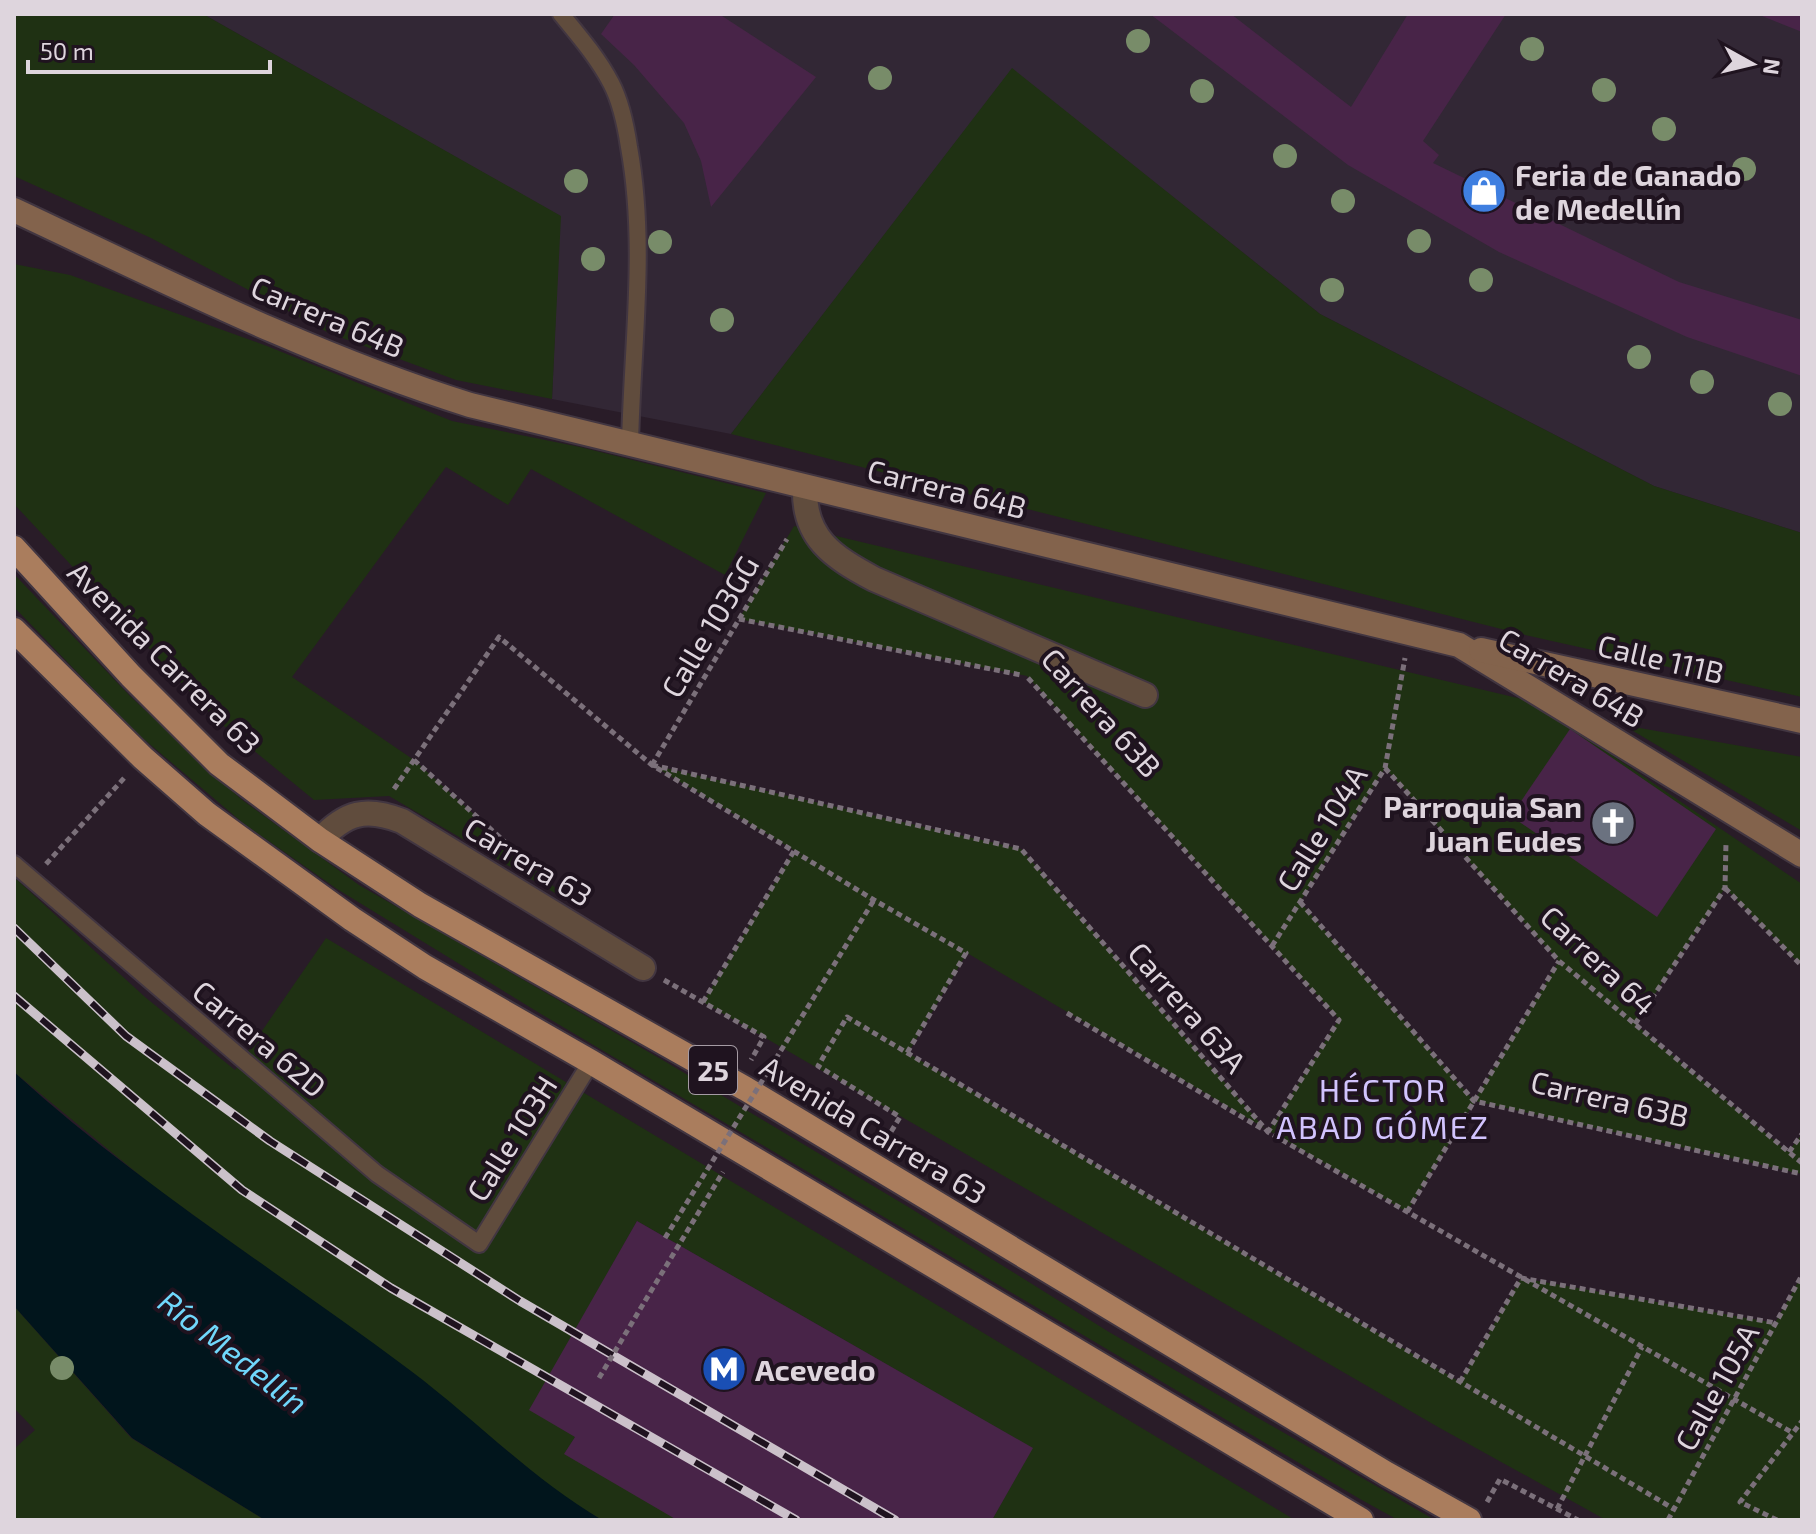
<svg xmlns="http://www.w3.org/2000/svg" width="1816" height="1534" viewBox="0 0 1816 1534" font-family="'Exo 2',sans-serif">
	<rect width="100%" height="100%" fill="#291c28"/>
	<path fill="#322735" d="M203 14H1802V533L1654 486 1320 314 1012 69 731 434 552 399 560 216Z"/>
	<g fill="#1f3113" fill-rule="evenodd">
		<path d="M14 14H203L561 216 552 399 456 380 329 333 151 238 14 176Z"/>
		<path d="M1012 68 1320 314 1654 486 1802 533V697L1521 634 731 434Z"/>
		<path d="M14 264 70 275 267 346 452 421 580 447 766 493 725 575 531 469 508 505 446 467 292 677 414 760 572 903 389 796 314 800 213 717 14 504Z"/>
		<path d="M794 526 1534 702 1802 884V966L1725 888 1635 1024 1788 1152 1802 1134V1174L1475 1101 1407 1212 967 953 908 1053 1460 1382 1521 1278 1775 1323 1802 1275V1520H1606L1438 1427 703 1002 794 851 842 879 652 765 1021 849 1268 1132 1339 1019 1027 676 739 619ZM1385 768 1559 961 1474 1101 1300 902Z"/>
		<path d="M14 574 130 696 241 799 359 885 666 1062 910 1208 1109 1332 1435 1520H1398L1360 1499 541 1014 337 889 243 823 133 730 14 607Z"/>
		<path d="M1623 725 1802 757V831Z"/>
		<path d="M14 877 145 997 235 1070 326 938 1295 1520H992L1032 1448 637 1221 577 1328 575 1437 565 1453 680 1520H602L564 1498 413 1373 154 1187 14 1072Z"/>
		<path d="M14 1306 131 1438 265 1520H14V1449L35 1430 14 1408Z"/>
	</g>
	<path fill="#01151c" d="M14 1072C137 1184 279 1272 411 1371 476 1420 532 1479 602 1520H265L132 1438 14 1306Z"/>
	<g fill="#482448">
		<path d="M615 14H719L816 77 711 207 701 161 684 123 634 65 601 34Z"/>
		<path d="M1150 14H1231L1351 107 1408 14H1506L1423 141 1439 155 1433 163 1679 282 1802 320V376L1687 337 1499 252 1348 165Z"/>
		<path d="M1757 14H1802V32Z"/>
		<path d="M1570 729 1716 829 1657 917 1511 816Z"/>
		<path d="M637 1221 1033 1448 992 1520H677L564 1454 575 1437 529 1410Z"/>
	</g>
	<g fill="none" stroke-linecap="round" stroke-linejoin="round">
		<g stroke="#423641" stroke-width="20">
			<g id="service">
				<path d="M561 14C579 36 598 58 611 83 621 102 626 127 629 147 647 246 632 345 630 445"/>
				<path d="M14 864 377 1174 479 1244 591 1062"/>
			</g>
		</g>
		<g stroke="#423641" stroke-width="28">
			<g id="minor">
				<path d="M805 487C803 538 833 557 874 579L1145 695"/>
				<path d="M320 840C346 812 366 807 402 821L643 968"/>
			</g>
		</g>
		<g stroke="#423641" stroke-width="28">
			<g id="secondary">
				<path d="M14 210C163 280 313 356 470 405L1459 645 1802 855"/>
				<path d="M1481 650 1802 721"/>
			</g>
		</g>
		<g stroke="#423641" stroke-width="28">
			<g id="trunk">
				<path d="M14 548 131 676 219 764 320 840 420 905 746 1089 1387 1474 1469 1520"/>
				<path d="M14 630 143 758 207 814 352 919 425 967 591 1062 1361 1520"/>
			</g>
		</g>
		<g stroke="#7b707a" stroke-width="5" stroke-dasharray="6 4" stroke-linecap="butt">
			<path d="M739 619 1021 675"/>
			<path d="M1028 678 1339 1020 1268 1132"/>
			<path d="M414 760 526 861"/>
			<path d="M652 765 1021 849 1268 1132 1793 1433"/>
			<path d="M652 765 787 539"/>
			<path d="M1385 768 1559 961 1802 1163"/>
			<path d="M394 789 499 637 652 765 874 900 966 953 907 1053"/>
			<path d="M46 864 126 776"/>
			<path d="M1725 888 1802 966"/>
			<path d="M1300 902 1474 1101 1802 1174"/>
			<path d="M1272 946 1385 768 1405 658"/>
			<path d="M664 980 764 1037 751 1060"/>
			<path d="M703 1002 794 851"/>
			<path d="M1067 1013 1264 1130"/>
			<path d="M1635 1024 1725 888 1726 842"/>
			<path d="M886 1140 900 1117 818 1066 847 1017 1674 1509"/>
			<path d="M1789 1152 1802 1134"/>
			<path d="M1407 1212 1559 961"/>
			<path d="M645 1301 723 1172"/>
			<path d="M1460 1382 1521 1278 1776 1323"/>
			<path d="M1487 1502 1500 1479 1578 1520"/>
			<path d="M1557 1509 1642 1347"/>
			<path d="M1668 1520 1802 1275"/>
			<path d="M1777 1520 1740 1502 1802 1421"/>
		</g>
		<use href="#service" stroke="#604c3d" stroke-width="16"/>
		<use href="#minor" stroke="#604c3d" stroke-width="24"/>
		<use href="#secondary" stroke="#83634c" stroke-width="24"/>
		<use href="#trunk" stroke="#aa7d5d" stroke-width="24"/>
		<g stroke="#cbc1ca" stroke-width="9">
			<g id="rail">
				<path d="M14 928 126 1036 270 1141 520 1301 895 1520"/>
				<path d="M14 996 242 1190 391 1288 796 1520"/>
			</g>
		</g>
		<use href="#rail" stroke="#1f131f" stroke-width="6" stroke-dasharray="18" stroke-linecap="butt"/>
		<g stroke="#7b707a" stroke-width="5" stroke-dasharray="6 4" stroke-linecap="butt">
			<path d="M665 1238 874 900"/>
			<path d="M599 1378 645 1301"/>
		</g>
	</g>
	<g fill="#788c69">
		<circle cx="1138" cy="41" r="12"/>
		<circle cx="1532" cy="49" r="12"/>
		<circle cx="880" cy="78" r="12"/>
		<circle cx="1604" cy="90" r="12"/>
		<circle cx="1202" cy="91" r="12"/>
		<circle cx="1664" cy="129" r="12"/>
		<circle cx="1285" cy="156" r="12"/>
		<circle cx="1744" cy="169" r="12"/>
		<circle cx="576" cy="181" r="12"/>
		<circle cx="1343" cy="201" r="12"/>
		<circle cx="1419" cy="241" r="12"/>
		<circle cx="660" cy="242" r="12"/>
		<circle cx="593" cy="259" r="12"/>
		<circle cx="1481" cy="280" r="12"/>
		<circle cx="1332" cy="290" r="12"/>
		<circle cx="722" cy="320" r="12"/>
		<circle cx="1639" cy="357" r="12"/>
		<circle cx="1702" cy="382" r="12"/>
		<circle cx="1780" cy="404" r="12"/>
		<circle cx="62" cy="1368" r="12"/>
	</g>
	<defs>
		<g id="shop-disc" transform="scale(2.3)"><circle r="9.5" fill="#3f7fe0" stroke="#1f131f"/><path d="M-5-2.5h2.3a2.7 3.5 0 0 1 5.4 0H5L5.5 6h-11ZM-1.5-2.5h3a1.5 2.3 0 0 0-3 0Z" fill="#fff"/></g>
		<g id="church-disc" transform="scale(2.3)"><circle r="9.5" fill="#6b7280" stroke="#1f131f"/><path d="M-1.2-6h2.4v3.5h3.3v2.4h-3.3V6h-2.4V-.1h-3.3v-2.4h3.3Z" fill="#fff"/></g>
		<g id="metro-disc" transform="scale(2.3)"><circle r="9.5" fill="#1a4fb4" stroke="#1f131f"/><path d="M-5.5 5V-5H-3L0 0L3-5H5.5V5H3V-.5L0 4L-3-.5V5Z" fill="#fff"/></g>
	</defs>
	<g fill-rule="evenodd">
		<use href="#shop-disc" x="1484" y="191"/>
		<use href="#church-disc" x="1613" y="823"/>
		<use href="#metro-disc" x="724" y="1369"/>
	</g>
	<g text-anchor="middle" dominant-baseline="central" stroke-width="8" stroke-linejoin="round" paint-order="stroke">
		<rect fill="#1f131f" stroke="#a59ba4" stroke-width="2" x="689" y="1046" width="48" height="48" rx="6"/>
		<g font-size="28" font-weight="bold" fill="#ded5dd">
			<text x="713" y="1070">25</text>
		</g>
		<g font-size="30" font-weight="bold" fill="#ded5dd" stroke="#1f131f" text-anchor="start">
			<text x="1515" y="174">Feria de Ganado<tspan x="1515" dy="34">de Medellín</tspan></text>
			<text x="1582" y="806" text-anchor="end">Parroquia San<tspan x="1582" dy="34">Juan Eudes</tspan></text>
			<text x="755" y="1369">Acevedo</text>
		</g>
		<g font-size="30" fill="#ded5dd" stroke="#1f131f">
			<text transform="translate(328 316) rotate(23)">Carrera 64B</text>
			<text transform="translate(947 488) rotate(14)">Carrera 64B</text>
			<text transform="translate(709 626) rotate(-59)">Calle 103GG</text>
			<text transform="translate(165 657) rotate(45)">Avenida Carrera 63</text>
			<text transform="translate(1661 658) rotate(13)">Calle 111B</text>
			<text transform="translate(1572 677) rotate(31)">Carrera 64B</text>
			<text transform="translate(1102 712) rotate(48)">Carrera 63B</text>
			<text transform="translate(1321 828) rotate(-58)">Calle 104A</text>
			<text transform="translate(529 861) rotate(31)">Carrera 63</text>
			<text transform="translate(1599 960) rotate(43)">Carrera 64</text>
			<text transform="translate(1188 1007) rotate(49)">Carrera 63A</text>
			<text transform="translate(260 1038) rotate(40)">Carrera 62D</text>
			<text transform="translate(1610 1098) rotate(13)">Carrera 63B</text>
			<text transform="translate(874 1129) rotate(31)">Avenida Carrera 63</text>
			<text transform="translate(511 1138) rotate(-58)">Calle 103H</text>
			<text transform="translate(1716 1387) rotate(-61)">Calle 105A</text>
		</g>
		<g font-size="32" letter-spacing="2" fill="#d1c3fd" stroke="#1f131f">
			<text x="1383" y="1089">HÉCTOR<tspan x="1383" dy="37">ABAD GÓMEZ</tspan></text>
		</g>
		<g font-size="32" font-style="italic" fill="#70d7fb" stroke="#1f131f">
			<text transform="translate(234 1351) rotate(38)">Río Medellín</text>
		</g>
	</g>
	<rect width="1816" height="1534" fill="none" stroke="#ded5dd" stroke-width="32"/>
	<g transform="translate(1752 64) rotate(98)" stroke="#1f131f" stroke-width="6" paint-order="stroke">
	<path d="M0-6L14 30L0 20L-14 30Z" fill="#ded5dd"/>
	<text y="-12" font-size="22" font-weight="bold" text-anchor="middle" fill="#ded5dd">N</text>
	</g>
	<path d="M28 60v12h242v-12" fill="none" stroke="#ded5dd" stroke-width="4"/>
	<text x="40" y="60" font-size="24" fill="#ded5dd" stroke="#1f131f" stroke-width="6" paint-order="stroke">50 m</text>
</svg>
